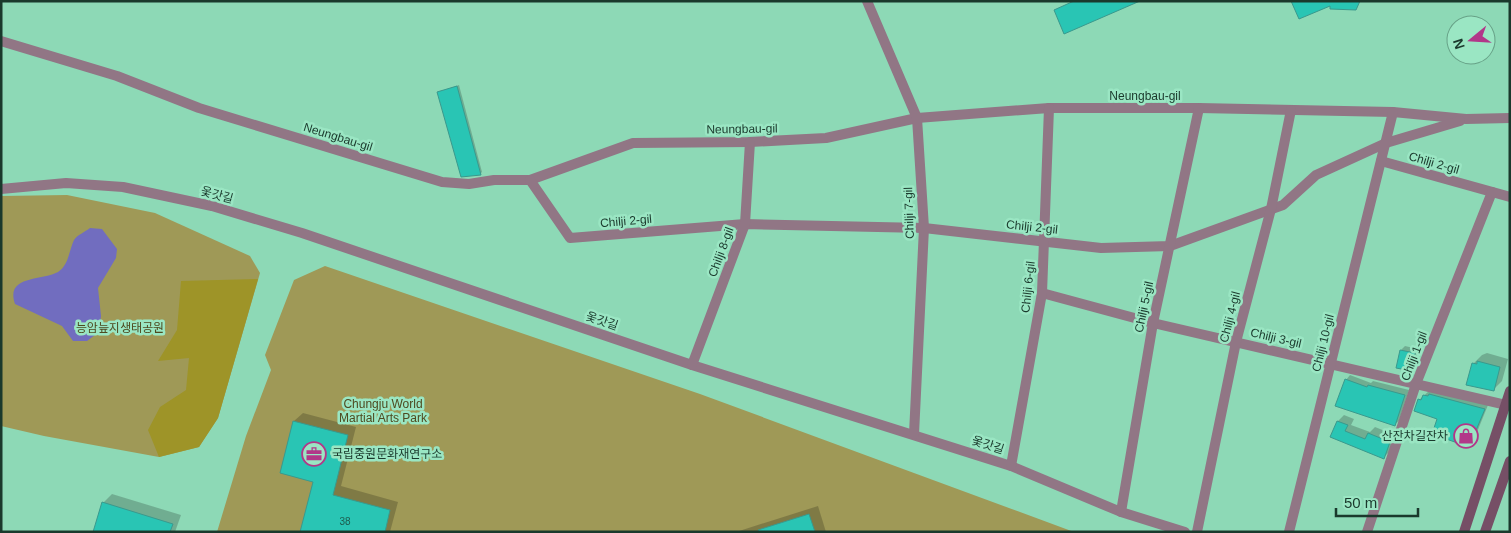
<svg xmlns="http://www.w3.org/2000/svg" width="1511" height="533" viewBox="0 0 1511 533" font-family="Helvetica,'Noto Sans KR',sans-serif">
	<rect width="100%" height="100%" fill="#8dd9b6"/>
	<g fill="#9f9957">
		<path d="M67 195 155 213 250 256 260 273 218 418 199 447 159 457 44 436 1 426V196Z"/>
		<path d="M325 266 700 394 1074 532H217L246 436 271 370 265 355 294 280Z"/>
	</g>
	<path fill="#9e9428" d="M258 279 218 418 199 447 159 457 148 430 160 407 186 390 189 358 158 361 177 330 181 281Z"/>
	<path fill="#716dbf" d="M90 228 102 229 117 249 116 258 98 288 101 316 99 332 87 341H73L62 326 15 304C5 275 42 281 58 272 69 265 69 250 74 240 77 235 85 232 90 228Z"/>
	<g fill="#0003">
		<path d="M459 85 482 172 480 174 439 92Z"/>
		<path d="M1405 346 1418 349 1415 365 1411 369 1401 350Z"/>
		<path d="M1487 353 1508 359 1502 381 1493 390 1473 364 1482 355Z"/>
		<path d="M1350 375 1371 383 1373 381 1409 390 1399 421 1394 425 1346 380Z"/>
		<path d="M1429 391 1488 405 1473 442 1469 446 1419 400Z"/>
		<path d="M303 413 356 427 341 486 398 502 390 532H301L315 481 281 472 294 421Z"/>
		<path d="M1344 415 1354 419 1351 425 1370 432 1375 427 1395 435 1390 451 1384 457 1332 436 1338 421Z"/>
		<path d="M112 494 181 515 175 532H94L104 502Z"/>
		<path d="M818 506 826 532H736Z"/>
	</g>
	<g fill="#29c5b4" stroke="#3a998d">
		<path d="M1074 1H1140L1064 34 1054 10Z"/>
		<path d="M1291 1H1360L1356 10 1330 9V6L1299 19Z"/>
		<path d="M457 86 481 175 461 177 437 92Z"/>
		<path d="M1400 350 1415 353 1412 371 1396 368Z"/>
		<path d="M1477 361 1500 367 1494 391 1466 385 1472 363 1477 364Z"/>
		<path d="M1345 379 1367 387 1368 385 1405 395 1395 426 1335 406Z"/>
		<path d="M1429 394 1485 409 1469 447 1432 434 1437 419 1414 411 1418 399 1421 400 1423 395 1428 396Z"/>
		<path d="M293 421 348 435 333 495 390 510 385 532H300L313 482 280 473Z"/>
		<path d="M1337 421 1348 425 1345 431 1365 439 1368 433 1390 442 1384 459 1330 437Z"/>
		<path d="M102 502 173 524 170 532H93Z"/>
		<path d="M809 514 815 532H759L758 530Z"/>
	</g>
	<g fill="none" stroke-linecap="round" stroke-linejoin="round">
		<g stroke="#917685" stroke-width="10">
			<path d="M1 41 117 76 199 108 442 182 469 184 494 180H530L633 143 750 142 826 138 917 118 1049 108H1199L1393 112 1466 119 1510 118"/>
			<path d="M1381 161 1510 197"/>
			<path d="M530 180 570 238 745 224 924 228 1101 248 1170 246 1283 205 1316 175 1386 143 1460 121"/>
			<path d="M1 189 66 183 123 187 212 206 302 233 692 365 1011 466 1121 512 1185 532"/>
			<path d="M1042 293 1153 323 1510 406"/>
			<path d="M692 365 745 224 750 142"/>
			<path d="M1011 466 1042 293 1049 108"/>
			<path d="M1121 512 1153 323 1199 108"/>
			<path d="M1197 532 1236 342 1271 209 1291 110"/>
			<path d="M1289 532 1393 112"/>
			<path d="M1367 532 1416 384 1492 192"/>
		</g>
		<path stroke="#917685" stroke-width="10" d="M867 1 917 118 924 228 914 434"/>
		<g stroke="#764f66" stroke-width="10">
			<path d="M1464 532 1510 391"/>
			<path d="M1485 532 1510 461"/>
		</g>
	</g>
	<defs>
		<g id="shop-ring" transform="scale(1.25)"><circle r="9.5" fill="#9ae6c3" stroke="#b23789" stroke-width="1.5"/><path d="M-5-2.5h2.3a2.7 3.5 0 0 1 5.4 0H5L5.5 6h-11ZM-1.5-2.5h3a1.5 2.3 0 0 0-3 0Z" fill="#b23789"/></g>
		<g id="office-ring" transform="scale(1.25)"><circle r="9.5" fill="#9ae6c3" stroke="#b23789" stroke-width="1.5"/><path d="M-6-3h4V-5.5h4V-3h4V5H-6ZM-1-4.5V-3h2v-1.5ZM-6 0V1H6V0Z" fill="#b23789"/></g>
	</defs>
	<g fill-rule="evenodd">
		<use href="#shop-ring" x="1466" y="436"/>
		<use href="#office-ring" x="314" y="454"/>
	</g>
	<g text-anchor="middle" dominant-baseline="central" stroke-width="5" stroke-linejoin="round" paint-order="stroke">
		<g font-size="10" fill="#1e5c4e">
			<text x="345" y="521">38</text>
		</g>
		<g font-size="12" fill="#1a392c" stroke="#9ae6c3">
			<text x="1145" y="96">Neungbau-gil</text>
			<text transform="translate(742 129) rotate(-1)">Neungbau-gil</text>
			<text transform="translate(338 137) rotate(17)">Neungbau-gil</text>
			<text transform="translate(1434 163) rotate(16)">Chilji 2-gil</text>
			<text transform="translate(217 195) rotate(15)">옻갓길</text>
			<text transform="translate(909 213) rotate(-92)">Chilji 7-gil</text>
			<text transform="translate(626 221) rotate(-5)">Chilji 2-gil</text>
			<text transform="translate(1032 227) rotate(6)">Chilji 2-gil</text>
			<text transform="translate(721 252) rotate(-70)">Chilji 8-gil</text>
			<text transform="translate(1028 287) rotate(-84)">Chilji 6-gil</text>
			<text transform="translate(1144 307) rotate(-78)">Chilji 5-gil</text>
			<text transform="translate(1230 317) rotate(-76)">Chilji 4-gil</text>
			<text transform="translate(602 321) rotate(19)">옻갓길</text>
			<text transform="translate(1276 338) rotate(13)">Chilji 3-gil</text>
			<text transform="translate(1323 343) rotate(-76)">Chilji 10-gil</text>
			<text transform="translate(1414 356) rotate(-69)">Chilji 1-gil</text>
			<text transform="translate(988 445) rotate(18)">옻갓길</text>
		</g>
		<g font-size="12" fill="#4e4a20" stroke="#9ae6c3">
			<text x="120" y="328">능암늪지생태공원</text>
			<text x="383" y="404">Chungju World<tspan x="383" dy="14">Martial Arts Park</tspan></text>
		</g>
		<g font-size="12" fill="#1a392c" stroke="#9ae6c3" text-anchor="end">
			<text x="1448" y="436">산잔차길잔차</text>
			<text x="332" y="454" text-anchor="start">국립중원문화재연구소</text>
		</g>
	</g>
	<rect width="1511" height="533" fill="none" stroke="#1a392c" stroke-width="5"/>
	<g transform="translate(1471 40) rotate(252)"><circle r="24" fill="#9ae6c3" stroke="#67a187"/>
	<path d="M0-4L9 19L0 12L-9 19Z" fill="#b23789"/>
	<text y="-8" font-size="14" font-weight="bold" text-anchor="middle" fill="#1a392c">N</text>
	</g>
	<path d="M1336 508v8h82v-8" fill="none" stroke="#1a392c" stroke-width="2.5"/>
	<text x="1344" y="508" font-size="15" fill="#1a392c" stroke="#9ae6c3" stroke-width="4" paint-order="stroke">50 m</text>
</svg>
